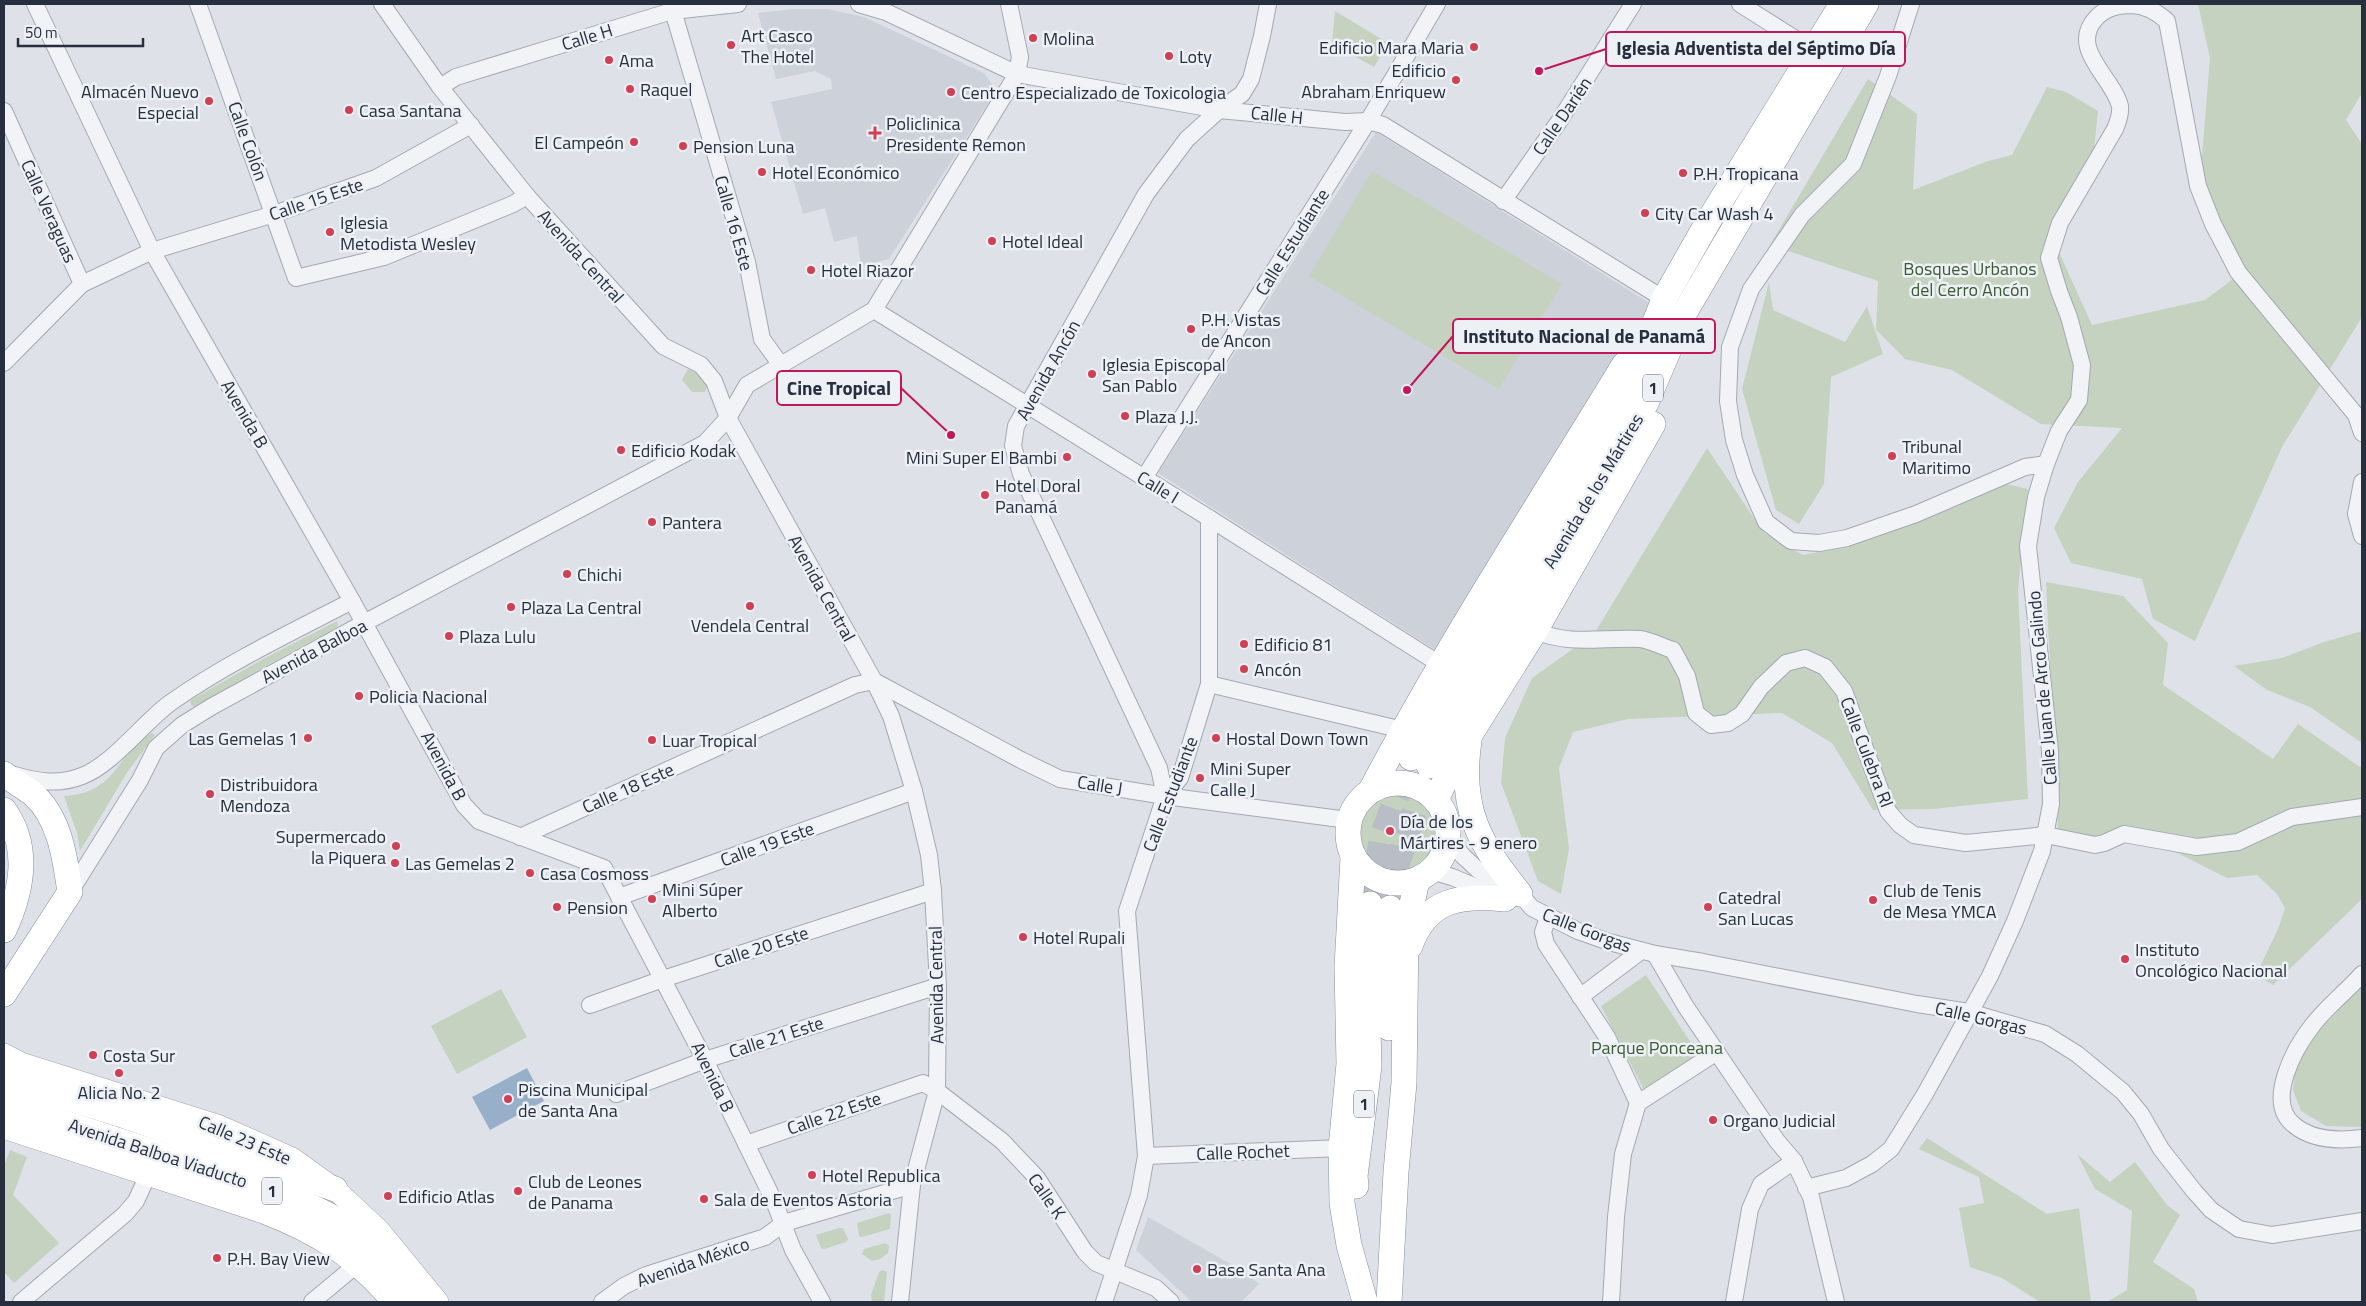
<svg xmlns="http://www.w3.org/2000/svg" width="2366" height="1306" viewBox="0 0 2366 1306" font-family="'Titillium Web',sans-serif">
	<rect width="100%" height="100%" fill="#dee2e8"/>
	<g fill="#ccd1da">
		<path d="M793 9H828L864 17 984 73 993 86V95L975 124 889 259 861 266 857 236 834 242 825 208 803 214 771 102 832 89 831 79 815 71 776 79 758 13Z"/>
		<path d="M1376 132 1656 307 1440 653 1158 473Z"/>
		<path d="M1148 1217 1243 1271 1259 1284 1241 1302H1192L1136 1250Z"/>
	</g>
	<g fill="#c4d2bf">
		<path d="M2198 4H2362V93L2346 120 2362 144V317L2282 447 2195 641 2153 619 2142 579 2071 563 2054 528 2078 482 2122 428 2041 424 1952 370 1905 359 1876 330 1878 281 1770 245 1868 79 1917 114 1913 190 1988 161 2012 155 2047 87 2066 92 2098 111 2092 169 2054 241 2092 325 2205 300 2245 270 2200 181 2210 58Z"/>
		<path d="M1335 11 1388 43 1374 67 1332 44Z"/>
		<path d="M1372 171 1562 284 1499 389 1309 276Z"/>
		<path d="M1769 282 1773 310 1845 342 1867 306 1883 354 1831 377 1824 484 1799 524 1776 510 1742 389Z"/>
		<path d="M688 369 700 372 709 381 705 392H692L682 380Z"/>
		<path d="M1707 448 1764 533 1803 555 1849 546 2006 484 2028 489 2018 590 2028 799 1933 809 1873 810 1832 743 1782 713 1628 719 1573 732 1559 768 1569 849 1561 894 1538 881 1501 783 1505 738 1532 678 1594 634Z"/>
		<path d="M2046 582 2123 596 2168 643 2163 685 2273 759 2298 724 2360 767 2362 765V899L2273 985 2256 975 2278 929 2285 908 2277 894 2257 875 2227 878 2136 832 2086 841 2058 831Z"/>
		<path d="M337 621 338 625 336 628 269 664 198 705 193 707 190 703 191 700 263 659Z"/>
		<path d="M2362 631V743L2310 707 2267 690 2234 666 2282 658 2324 642Z"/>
		<path d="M152 733 155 735 128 771 80 851 77 833 64 796C118 793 114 755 152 733Z"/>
		<circle cx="1397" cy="833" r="38"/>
		<path d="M1646 975 1699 1055 1646 1094 1601 1006Z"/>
		<path d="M2362 983V1127L2326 1126 2301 1111 2293 1090 2295 1071 2306 1043 2338 1011 2339 1003Z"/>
		<path d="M501 989 527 1037 457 1074 431 1026Z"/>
		<path d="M1927 1138 2047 1214 2079 1208 2091 1302H2040L2002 1278 1970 1267 1959 1208 1984 1203 1979 1177 1919 1149Z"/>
		<path d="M10 1150 27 1157 13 1195 59 1243 14 1283 4 1272V1166Z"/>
		<path d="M2077 1154 2110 1182 2135 1162 2167 1205 2180 1215 2153 1262 2194 1289 2198 1302H2107L2127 1290 2132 1211 2095 1189Z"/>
		<path d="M889 1213 891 1215 890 1229 862 1237 859 1236 857 1223Z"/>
		<path d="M839 1228H843L848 1239 846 1242 824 1249 821 1248 816 1235Z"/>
		<path d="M885 1243 889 1246 888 1253 880 1259 872 1261 862 1254 864 1249Z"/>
		<path d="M883 1270 887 1272 884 1302H872L871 1295 879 1272Z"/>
	</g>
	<path fill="#98afc9" d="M527 1068 544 1101 490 1130 472 1097Z"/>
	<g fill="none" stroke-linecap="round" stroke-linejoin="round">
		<g stroke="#b9bec6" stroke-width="25" stroke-dasharray="25 12" stroke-linecap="butt">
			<path d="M1370 904 1382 836 1411 758"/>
			<path d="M1390 908 1397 865 1429 766"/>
		</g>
		<g stroke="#a3a9b2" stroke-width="18">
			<g id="minor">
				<path d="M35 4 152 251 352 601 464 805 479 821 604 868 705 1060 774 1201 793 1250 822 1302"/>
				<path d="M198 4 296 278 384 257 513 204 527 196"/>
				<path d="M382 4 440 87 527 196 663 346 701 365 714 381 728 418 874 681 891 716 914 791 929 855 933 891 938 986 937 1091 912 1185 900 1302"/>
				<path d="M671 4 747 262 762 339 781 365"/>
				<path d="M859 4 886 12 1017 74 1219 110 1345 122 1368 121 1383 125 1664 299"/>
				<path d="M1740 4 1813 50"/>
				<path d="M1911 4 1888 76 1853 164 1802 215 1751 289 1730 347 1728 401 1734 440 1745 475 1766 522 1791 541 1819 543 1847 538 1916 514 2025 467 2046 464"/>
				<path d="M440 87 456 77 672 11 738 4"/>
				<path d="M4 111 82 284"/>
				<path d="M1503 201 1560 120 1633 4"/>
				<path d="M874 310 1209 518 1441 665"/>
				<path d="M4 363 82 284 152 251 274 214 376 178 471 125"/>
				<path d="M1144 478 1368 121 1437 4"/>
				<path d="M2362 482 2356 514 2362 536"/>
				<path d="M1535 631C1572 646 1601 637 1640 639 1650 640 1663 647 1673 650L1687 676 1696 713 1711 725 1728 723 1742 714 1761 687 1786 663 1805 658 1825 667 1844 691 1888 811 1900 825 1914 835 1966 843 2046 835 2095 845 2104 843 2124 834 2197 847 2238 842 2292 817 2362 807"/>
				<path d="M874 681 1021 760 1060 779 1165 796 1348 820"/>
				<path d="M1209 684 1403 730"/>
				<path d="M15 775C38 782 59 785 82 776 112 765 143 723 170 703 227 663 290 633 352 601"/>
				<path d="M1165 796 1159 768 1021 474 1013 446 1016 426 1146 194 1187 139 1219 110 1242 94 1251 79 1262 36 1268 4"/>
				<path d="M520 837 855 685 874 681"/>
				<path d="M1448 837 1463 856 1478 870 1520 894 1532 908 1578 931 1609 942 1655 954 1703 962 1917 1004 1969 1012 2045 1034 2077 1054 2123 1092 2141 1114 2161 1149 2194 1191 2211 1210 2239 1229 2272 1235 2362 1221"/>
				<path d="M1431 871 1452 877 1493 894"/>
				<path d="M70 892 140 780 156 748 182 725 211 707 364 623 705 443 728 418 747 385 874 310 1017 74 1020 57 1009 4"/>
				<path d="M619 897 914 791"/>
				<path d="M1548 917 1543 932 1546 944 1607 1037 1638 1103"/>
				<path d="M1655 954 1686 1007 1777 1141 1794 1161 1811 1197 1836 1302"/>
				<path d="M2362 974C2346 992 2326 1007 2312 1026 2294 1049 2265 1102 2294 1125 2313 1141 2339 1141 2362 1138"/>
				<path d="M1580 997 1641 951"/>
				<path d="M590 1005 663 979 933 891"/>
				<path d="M616 1094 705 1060 938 986"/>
				<path d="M746 1144 923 1083 937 1091 1002 1141 1037 1178 1085 1252 1096 1263 1156 1288 1171 1302"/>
				<path d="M1146 1156 1341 1148"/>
				<path d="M1806 1188 1846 1178 1872 1164 1891 1149 1925 1094 1990 976 2015 921 2042 851 2051 804 2050 751 2028 546 2036 497 2046 464 2059 431 2079 400 2082 365 2069 317 2059 291 2049 258 2060 223 2115 129C2118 122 2121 114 2120 106 2113 77 2067 48 2097 17 2107 7 2119 5 2133 5 2147 6 2157 12 2167 21L2198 186 2213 224 2238 272 2356 415 2362 433"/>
				<path d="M21 1302 125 1214 136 1201 147 1177"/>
				<path d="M312 1302 355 1266"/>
				<path d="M602 1302 624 1286 646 1275 765 1237 784 1223 912 1185"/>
				<path d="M1104 1302 1139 1195 1146 1156 1127 911 1165 796 1180 778 1209 684V518"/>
				<path d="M1611 1302 1616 1217 1623 1154 1638 1103 1717 1052"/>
				<path d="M1734 1302 1750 1209 1761 1184 1794 1161"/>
			</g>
		</g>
		<g stroke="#9da6b4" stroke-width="22">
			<path id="major" d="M4 1054 21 1063 220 1126 292 1158 335 1189 379 1230 438 1302"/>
		</g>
		<g stroke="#858f9f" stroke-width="26">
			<g id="highway">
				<path d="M1469 741C1459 809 1479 843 1520 894"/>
				<path d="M1411 758 1506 594 1598 448 1631 383 1664 299 1709 220 1842 4"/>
				<path d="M1429 766 1646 403 1685 312 1866 4"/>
				<path d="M4 774C13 781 24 787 33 794 60 818 65 858 70 892L4 994"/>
				<circle cx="1398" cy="833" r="50"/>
				<path d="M1371 790C1448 644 1538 506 1624 365"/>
				<path d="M1436 800 1456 757 1535 631 1653 424"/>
				<path d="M4 810C31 848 22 891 4 930"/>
				<path d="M1353 858 1347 967 1349 1064 1341 1148 1342 1203 1349 1245 1365 1302"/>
				<path d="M1410 946C1427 898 1461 895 1505 899"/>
				<path d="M1389 1028 1387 949 1390 908"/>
				<path d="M4 1078 119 1114 335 1189"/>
				<path d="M4 1103 272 1191C298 1201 325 1211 348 1227 378 1246 402 1275 424 1302"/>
				<path d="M4 1126 264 1211C319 1232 356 1256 395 1302"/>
				<path d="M1356 1186 1355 1176 1369 1066 1366 951 1370 904"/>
				<path d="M1389 1302 1396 1172 1404 1083 1406 932 1417 880"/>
			</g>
		</g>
		<use href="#minor" stroke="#f1f3f6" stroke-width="16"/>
		<use href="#major" stroke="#fff" stroke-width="21"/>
		<use href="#highway" stroke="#fff" stroke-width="25"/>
	</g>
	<g fill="#d04055" stroke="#edf1f5" stroke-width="2">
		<circle cx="1033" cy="38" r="5"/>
		<circle cx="731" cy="45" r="5"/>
		<circle cx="1474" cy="47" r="5"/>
		<circle cx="1169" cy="56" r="5"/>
		<circle cx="609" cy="60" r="5"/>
		<circle cx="1456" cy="80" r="5"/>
		<circle cx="630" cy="89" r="5"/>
		<circle cx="951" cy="92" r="5"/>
		<circle cx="209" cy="101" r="5"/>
		<circle cx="349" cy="110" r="5"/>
		<path d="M872.5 125.5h5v5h5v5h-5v5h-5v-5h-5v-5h5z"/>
		<circle cx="634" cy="142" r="5"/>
		<circle cx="683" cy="146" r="5"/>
		<circle cx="762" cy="172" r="5"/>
		<circle cx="1683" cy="173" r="5"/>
		<circle cx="1645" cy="213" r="5"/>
		<circle cx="330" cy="232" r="5"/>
		<circle cx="992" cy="241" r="5"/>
		<circle cx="811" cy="270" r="5"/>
		<circle cx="1191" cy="329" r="5"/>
		<circle cx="1092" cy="374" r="5"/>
		<circle cx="1125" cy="416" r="5"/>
		<circle cx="621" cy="450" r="5"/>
		<circle cx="1892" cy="456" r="5"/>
		<circle cx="1067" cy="457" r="5"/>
		<circle cx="985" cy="495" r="5"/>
		<circle cx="652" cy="522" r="5"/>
		<circle cx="567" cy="574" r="5"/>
		<circle cx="750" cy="606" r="5"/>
		<circle cx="511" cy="607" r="5"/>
		<circle cx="449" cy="636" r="5"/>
		<circle cx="1244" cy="644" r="5"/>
		<circle cx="1244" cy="669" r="5"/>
		<circle cx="359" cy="696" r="5"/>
		<circle cx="308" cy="738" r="5"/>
		<circle cx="1216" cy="738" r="5"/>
		<circle cx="652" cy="740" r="5"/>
		<circle cx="1200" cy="778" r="5"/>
		<circle cx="210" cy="794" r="5"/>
		<circle cx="1390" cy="831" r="5"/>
		<circle cx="396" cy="846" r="5"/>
		<circle cx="395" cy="863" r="5"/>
		<circle cx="530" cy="873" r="5"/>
		<circle cx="652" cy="899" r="5"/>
		<circle cx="1873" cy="900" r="5"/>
		<circle cx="557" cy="907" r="5"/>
		<circle cx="1708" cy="907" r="5"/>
		<circle cx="1023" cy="937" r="5"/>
		<circle cx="2125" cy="959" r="5"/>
		<circle cx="93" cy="1055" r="5"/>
		<circle cx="119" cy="1073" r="5"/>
		<circle cx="508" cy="1099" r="5"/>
		<circle cx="1713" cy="1120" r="5"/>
		<circle cx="812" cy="1175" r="5"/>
		<circle cx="518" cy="1191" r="5"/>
		<circle cx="388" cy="1196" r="5"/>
		<circle cx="704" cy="1199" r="5"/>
		<circle cx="217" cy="1258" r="5"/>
		<circle cx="1197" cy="1269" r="5"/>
	</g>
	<g text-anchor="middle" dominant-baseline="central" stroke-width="5" stroke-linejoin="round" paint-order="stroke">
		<g fill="#edf1f5" stroke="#626976" stroke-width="1">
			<rect x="1643" y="374.5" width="20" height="27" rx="4"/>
			<rect x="1354" y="1090.5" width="20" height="27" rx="4"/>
			<rect x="262" y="1177.5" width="20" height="27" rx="4"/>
		</g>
		<g font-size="16" font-weight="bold" fill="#272f3f">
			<text x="1653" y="388">1</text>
			<text x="1364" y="1104">1</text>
			<text x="272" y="1191">1</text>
		</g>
		<g font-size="18" fill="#272f3f" stroke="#edf1f5" text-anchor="start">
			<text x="741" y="35">Art Casco<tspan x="741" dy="21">The Hotel</tspan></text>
			<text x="1043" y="38">Molina</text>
			<text x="1464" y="47" text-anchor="end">Edificio Mara Maria</text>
			<text x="1179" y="56">Loty</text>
			<text x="619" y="60">Ama</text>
			<text x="1446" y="70" text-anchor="end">Edificio<tspan x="1446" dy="21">Abraham Enriquew</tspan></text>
			<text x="640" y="89">Raquel</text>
			<text x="199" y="91" text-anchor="end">Almacén Nuevo<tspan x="199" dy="21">Especial</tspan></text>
			<text x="961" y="92">Centro Especializado de Toxicologia</text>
			<text x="359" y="110">Casa Santana</text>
			<text x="886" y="123">Policlinica<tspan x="886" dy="21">Presidente Remon</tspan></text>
			<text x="624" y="142" text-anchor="end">El Campeón</text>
			<text x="693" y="146">Pension Luna</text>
			<text x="772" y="172">Hotel Económico</text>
			<text x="1693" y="173">P.H. Tropicana</text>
			<text x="1655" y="213">City Car Wash 4</text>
			<text x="340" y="222">Iglesia<tspan x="340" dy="21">Metodista Wesley</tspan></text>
			<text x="1002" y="241">Hotel Ideal</text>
			<text x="821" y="270">Hotel Riazor</text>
			<text x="1201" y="319">P.H. Vistas<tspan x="1201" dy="21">de Ancon</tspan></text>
			<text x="1102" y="364">Iglesia Episcopal<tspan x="1102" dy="21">San Pablo</tspan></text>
			<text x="1135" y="416">Plaza J.J.</text>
			<text x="1902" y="446">Tribunal<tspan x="1902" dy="21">Maritimo</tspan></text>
			<text x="631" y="450">Edificio Kodak</text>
			<text x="1057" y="457" text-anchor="end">Mini Super El Bambi</text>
			<text x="995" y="485">Hotel Doral<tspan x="995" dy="21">Panamá</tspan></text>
			<text x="662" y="522">Pantera</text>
			<text x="577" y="574">Chichi</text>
			<text x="521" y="607">Plaza La Central</text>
			<text x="750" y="625" text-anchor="middle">Vendela Central</text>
			<text x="459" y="636">Plaza Lulu</text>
			<text x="1254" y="644">Edificio 81</text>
			<text x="1254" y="669">Ancón</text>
			<text x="369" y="696">Policia Nacional</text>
			<text x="298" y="738" text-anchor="end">Las Gemelas 1</text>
			<text x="1226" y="738">Hostal Down Town</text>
			<text x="662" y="740">Luar Tropical</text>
			<text x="1210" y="768">Mini Super<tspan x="1210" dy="21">Calle J</tspan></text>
			<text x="220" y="784">Distribuidora<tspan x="220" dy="21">Mendoza</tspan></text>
			<text x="1400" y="821">Día de los<tspan x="1400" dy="21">Mártires - 9 enero</tspan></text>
			<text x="386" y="836" text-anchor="end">Supermercado<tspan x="386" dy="21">la Piquera</tspan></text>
			<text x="405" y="863">Las Gemelas 2</text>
			<text x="540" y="873">Casa Cosmoss</text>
			<text x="662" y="889">Mini Súper<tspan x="662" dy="21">Alberto</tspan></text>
			<text x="1883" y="890">Club de Tenis<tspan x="1883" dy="21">de Mesa YMCA</tspan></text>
			<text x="1718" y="897">Catedral<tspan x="1718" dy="21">San Lucas</tspan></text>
			<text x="567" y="907">Pension</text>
			<text x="1033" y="937">Hotel Rupali</text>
			<text x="2135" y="949">Instituto<tspan x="2135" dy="21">Oncológico Nacional</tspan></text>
			<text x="103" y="1055">Costa Sur</text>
			<text x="518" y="1089">Piscina Municipal<tspan x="518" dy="21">de Santa Ana</tspan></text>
			<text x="119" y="1092" text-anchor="middle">Alicia No. 2</text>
			<text x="1723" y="1120">Organo Judicial</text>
			<text x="822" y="1175">Hotel Republica</text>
			<text x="528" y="1181">Club de Leones<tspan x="528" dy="21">de Panama</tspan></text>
			<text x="398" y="1196">Edificio Atlas</text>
			<text x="714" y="1199">Sala de Eventos Astoria</text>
			<text x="227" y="1258">P.H. Bay View</text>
			<text x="1207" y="1269">Base Santa Ana</text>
		</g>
		<g font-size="18" fill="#272f3f" stroke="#edf1f5">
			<text transform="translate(587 37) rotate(-17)">Calle H</text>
			<text transform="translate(1277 115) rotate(6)">Calle H</text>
			<text transform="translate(1562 116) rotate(-56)">Calle Darién</text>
			<text transform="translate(248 141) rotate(70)">Calle Colón</text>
			<text transform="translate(316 199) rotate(-19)">Calle 15 Este</text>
			<text transform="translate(49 211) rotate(66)">Calle Veraguas</text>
			<text transform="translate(734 223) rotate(74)">Calle 16 Este</text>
			<text transform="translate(1292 242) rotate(-58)">Calle Estudiante</text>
			<text transform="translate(581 256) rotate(48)">Avenida Central</text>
			<text transform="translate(1048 370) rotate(-61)">Avenida Ancón</text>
			<text transform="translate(245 414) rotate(60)">Avenida B</text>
			<text transform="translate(1158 487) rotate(31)">Calle I</text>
			<text transform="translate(1593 491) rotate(-59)">Avenida de los Mártires</text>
			<text transform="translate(822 588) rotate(61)">Avenida Central</text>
			<text transform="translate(314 651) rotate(-28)">Avenida Balboa</text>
			<text transform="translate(2042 688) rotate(-95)">Calle Juan de Arco Galindo</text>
			<text transform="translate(1867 752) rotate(69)">Calle Culebra Rl</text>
			<text transform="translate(444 766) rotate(62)">Avenida B</text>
			<text transform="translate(1100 785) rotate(9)">Calle J</text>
			<text transform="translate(628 788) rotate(-24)">Calle 18 Este</text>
			<text transform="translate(1170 794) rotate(-69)">Calle Estudiante</text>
			<text transform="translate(767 844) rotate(-20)">Calle 19 Este</text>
			<text transform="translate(1587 930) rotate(21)">Calle Gorgas</text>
			<text transform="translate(761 947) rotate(-18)">Calle 20 Este</text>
			<text transform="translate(936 985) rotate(-91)">Avenida Central</text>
			<text transform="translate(1981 1018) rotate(13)">Calle Gorgas</text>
			<text transform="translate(776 1037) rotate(-18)">Calle 21 Este</text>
			<text transform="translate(713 1077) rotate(64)">Avenida B</text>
			<text transform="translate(834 1113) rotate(-19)">Calle 22 Este</text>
			<text transform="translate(245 1140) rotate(23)">Calle 23 Este</text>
			<text transform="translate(1243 1152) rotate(-2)">Calle Rochet</text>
			<text transform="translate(158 1153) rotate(18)">Avenida Balboa Viaducto</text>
			<text transform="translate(1047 1196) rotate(55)">Calle K</text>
			<text transform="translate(693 1262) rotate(-19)">Avenida México</text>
		</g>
		<g font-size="18" fill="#3b5b34" stroke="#edf1f5">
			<text x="1970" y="268">Bosques Urbanos<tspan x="1970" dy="21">del Cerro Ancón</tspan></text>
			<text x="1657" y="1047">Parque Ponceana</text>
		</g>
	</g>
	<path fill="none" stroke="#c2185b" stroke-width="2" d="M1539 71L1606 49M1407 390L1453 336M951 435L901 388"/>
	<g fill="#c2185b" stroke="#edf1f5" stroke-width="2">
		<circle cx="1539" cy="71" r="5"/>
		<circle cx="1407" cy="390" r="5"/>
		<circle cx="951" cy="435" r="5"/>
	</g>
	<g fill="#edf1f5" stroke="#c2185b" stroke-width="2">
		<rect x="1606" y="32" width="299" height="34" rx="5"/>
		<rect x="1453" y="319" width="262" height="34" rx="5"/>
		<rect x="777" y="371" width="124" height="34" rx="5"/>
	</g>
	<g font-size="19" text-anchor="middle" font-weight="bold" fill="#272f3f">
		<text x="1756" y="55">Iglesia Adventista del Séptimo Día</text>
		<text x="1584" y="343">Instituto Nacional de Panamá</text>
		<text x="839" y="395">Cine Tropical</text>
	</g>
	<rect width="2366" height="1306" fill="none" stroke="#272f3f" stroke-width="10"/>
	<path d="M18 38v8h125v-8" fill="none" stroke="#272f3f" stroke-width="2.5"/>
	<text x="25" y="38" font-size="15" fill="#272f3f" stroke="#edf1f5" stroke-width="4" paint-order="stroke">50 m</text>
</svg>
